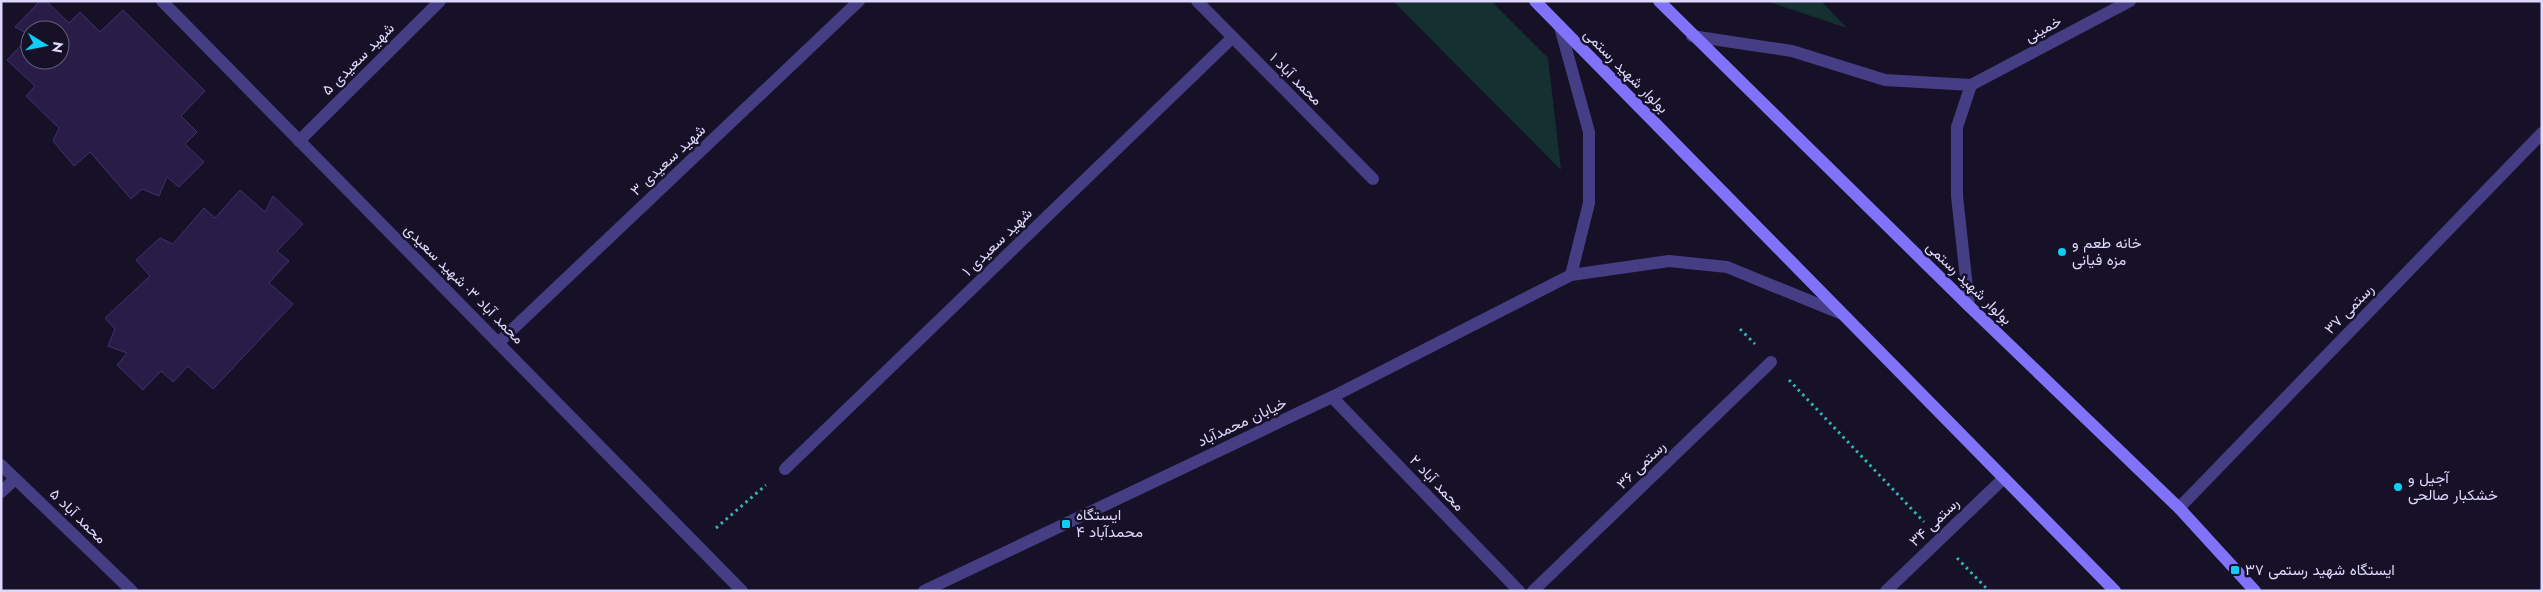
<svg xmlns="http://www.w3.org/2000/svg" width="2543" height="592" viewBox="0 0 2543 592" font-family="Jost,Vazirmatn,sans-serif">
	<rect width="100%" height="100%" fill="#161127"/>
	<g fill="#143031">
		<path d="M1393 1H1491L1548 58 1561 170Z"/>
		<path d="M1766 1H1821L1847 28Z"/>
	</g>
	<g fill="#291d47" stroke="#423072">
		<path d="M40 1H46L69 23 80 12 100 32 123 10 205 91 181 116 197 132 185 144 204 162 179 187 167 177 159 196 142 189 131 199 90 152 74 166 53 141 59 128 26 96 35 86 7 60 30 36V60H60V30H30V35L15 27Z"/>
		<path d="M240 190 265 212 273 196 303 224 277 251 289 261 269 283 293 304 213 389 188 366 173 382 161 371 143 390 117 365 127 353 108 346 115 329 105 318 150 276 136 260 160 238 173 244 204 208 215 218Z"/>
	</g>
	<g fill="none" stroke-linecap="round" stroke-linejoin="round">
		<g stroke="#35b4b5" stroke-width="3" stroke-dasharray="2.5 4" stroke-linecap="butt">
			<path d="M1740 329 1755 344"/>
			<path d="M1789 380 1924 522"/>
			<path d="M716 528 766 485"/>
			<path d="M1957 558 1989 591"/>
		</g>
		<g stroke="#453e84" stroke-width="12">
			<path d="M162 1 742 591"/>
			<path d="M1197 1 1373 179"/>
			<path d="M1692 36 1792 51 1885 80 1971 85 1957 127V196L1969 306"/>
			<path d="M1971 85 2130 1"/>
			<path d="M299 141 440 1"/>
			<path d="M498 343 859 1"/>
			<path d="M1332 397 1519 591"/>
			<path d="M1 465 132 591"/>
			<path d="M785 469 1232 38"/>
			<path d="M1 492 15 479"/>
			<path d="M2179 508 2542 133"/>
			<path d="M1533 591 1771 362"/>
			<path d="M1886 591 2004 478"/>
		</g>
		<g stroke="#453e84" stroke-width="12">
			<path d="M1560 27 1589 132V203L1571 275"/>
			<path d="M924 591 1332 397 1571 275 1669 261 1727 267 1842 314"/>
		</g>
		<g stroke="#8073fa" stroke-width="12">
			<path d="M1535 1 2115 591"/>
			<path d="M1659 1 1969 306 2179 508 2255 591"/>
		</g>
	</g>
	<g fill="#0ccef6" stroke="#161127" stroke-width="2">
		<circle cx="2062" cy="252" r="5"/>
		<circle cx="2398" cy="487" r="5"/>
		<rect x="1061" y="519" width="10" height="10" rx="2.5"/>
		<rect x="2230" y="565" width="10" height="10" rx="2.5"/>
	</g>
	<g text-anchor="middle" dominant-baseline="central" stroke-width="5" stroke-linejoin="round" paint-order="stroke">
		<g font-size="15" fill="#dfd8fd" stroke="#161127">
			<text transform="translate(2043 29) rotate(-28)">خمینی</text>
			<text transform="translate(358 59) rotate(-45)">شهید سعیدی ۵</text>
			<text transform="translate(1626 71) rotate(45)">بولوار شهید رستمی</text>
			<text transform="translate(1296 79) rotate(45)">محمد آباد ۱</text>
			<text transform="translate(668 160) rotate(-43)">شهید سعیدی ۳</text>
			<text transform="translate(997 242) rotate(-44)">شهید سعیدی ۱</text>
			<text transform="translate(1969 283) rotate(44)">بولوار شهید رستمی</text>
			<text transform="translate(464 284) rotate(45)">محمد آباد ۳- شهید سعیدی</text>
			<text transform="translate(2349 309) rotate(-46)">رستمی ۳۷</text>
			<text transform="translate(1242 422) rotate(-25)">خیابان محمدآباد</text>
			<text transform="translate(1641 465) rotate(-44)">رستمی ۳۶</text>
			<text transform="translate(1437 483) rotate(46)">محمد آباد ۲</text>
			<text transform="translate(78 516) rotate(44)">محمد آباد ۵</text>
			<text transform="translate(1934 522) rotate(-44)">رستمی ۳۴</text>
		</g>
		<g font-size="15" fill="#dfd8fd" stroke="#161127" text-anchor="start">
			<text x="2072" y="243">خانه طعم و<tspan x="2072" dy="17">مزه فیانی</tspan></text>
			<text x="2408" y="478">آجیل و<tspan x="2408" dy="17">خشکبار صالحی</tspan></text>
			<text x="1076" y="515">ایستگاه<tspan x="1076" dy="17">محمدآباد ۴</tspan></text>
			<text x="2245" y="570">ایستگاه شهید رستمی ۳۷</text>
		</g>
	</g>
	<rect width="2543" height="592" fill="none" stroke="#dfd8fd" stroke-width="5"/>
	<g transform="translate(45 45) rotate(100)"><circle r="24" fill="#161127" stroke="#66617d"/>
	<path d="M0-4L9 19L0 12L-9 19Z" fill="#0ccef6"/>
	<text y="-8" font-size="14" font-weight="bold" text-anchor="middle" fill="#dfd8fd">N</text>
	</g>
</svg>
